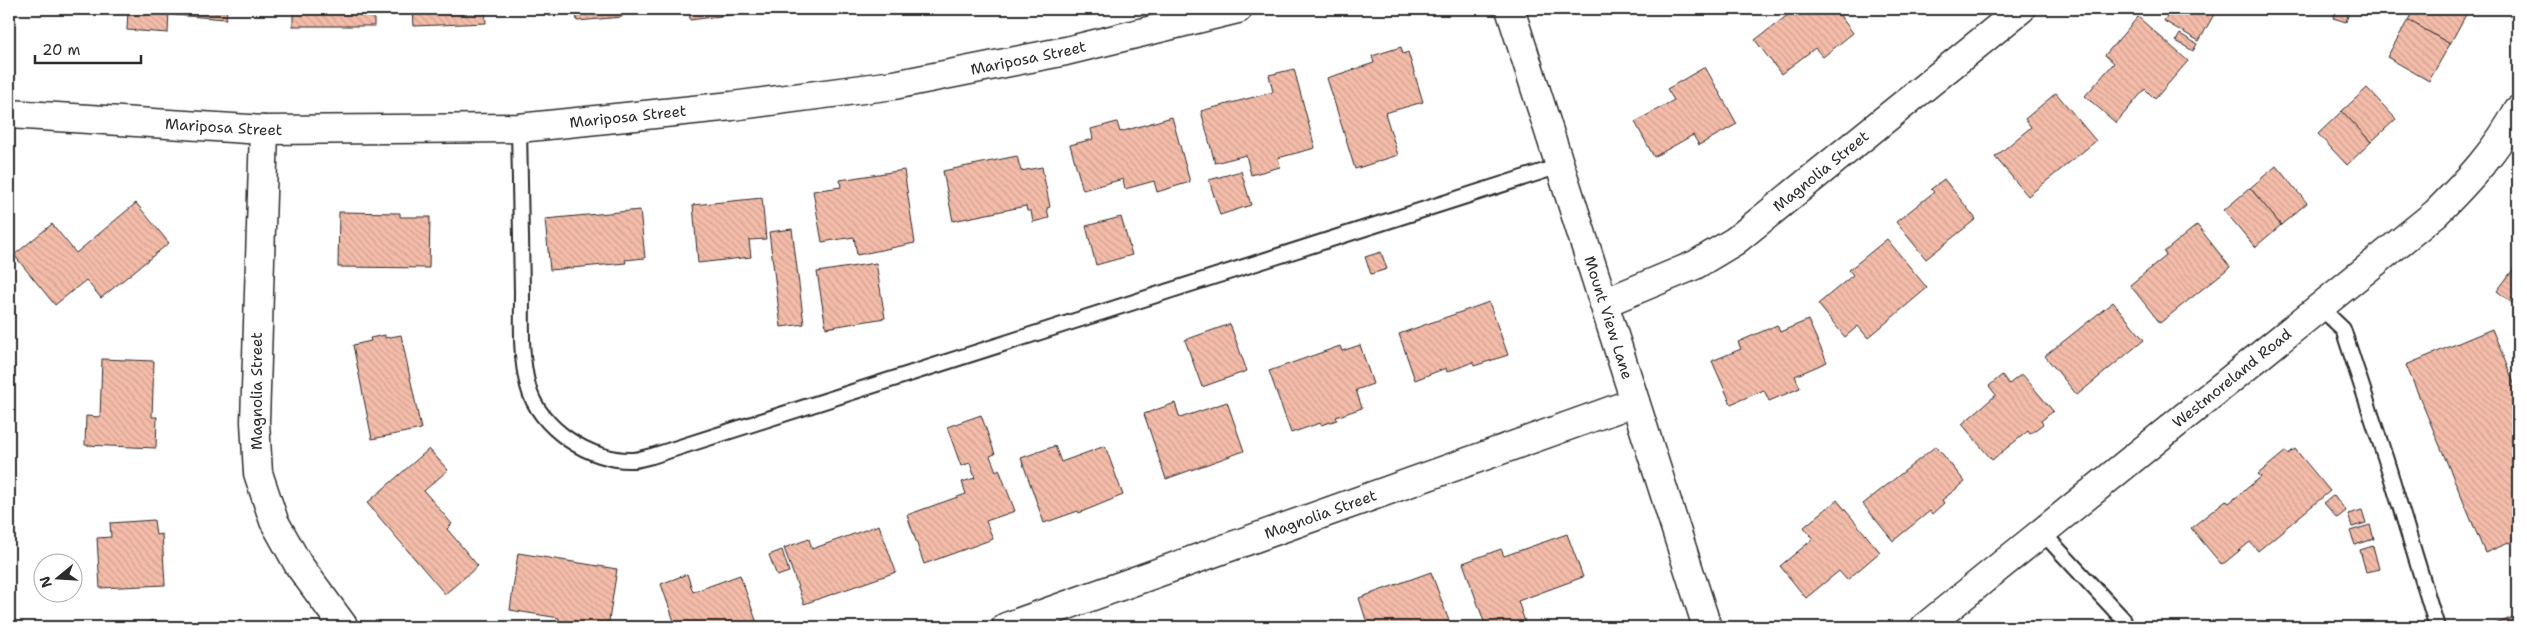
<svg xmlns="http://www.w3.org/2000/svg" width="2527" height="636" viewBox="0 0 2527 636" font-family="'Shantell Sans',sans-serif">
	<defs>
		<pattern id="building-back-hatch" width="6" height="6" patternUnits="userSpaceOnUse" patternTransform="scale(1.25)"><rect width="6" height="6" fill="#f4bca9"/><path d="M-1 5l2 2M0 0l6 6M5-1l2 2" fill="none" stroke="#d1a292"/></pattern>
	</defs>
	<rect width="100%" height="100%" fill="#fff"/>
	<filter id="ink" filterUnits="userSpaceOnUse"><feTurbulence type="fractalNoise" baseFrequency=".02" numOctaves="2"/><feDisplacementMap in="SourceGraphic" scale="10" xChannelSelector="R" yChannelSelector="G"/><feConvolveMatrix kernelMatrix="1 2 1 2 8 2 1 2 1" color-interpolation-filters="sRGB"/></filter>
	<g filter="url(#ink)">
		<g fill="url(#building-back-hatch)" stroke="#2b2b2b">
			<path d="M128 9H169L168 33 127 30Z"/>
			<path d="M174 9H227L226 19 174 15Z"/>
			<rect x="293" y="9" width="81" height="17"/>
			<path d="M413 9H485L486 23 414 26Z"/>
			<path d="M549 9H634V10L622 11V17L577 21 576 13 549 16Z"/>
			<path d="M689 9H776L690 20Z"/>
			<path d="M1786 9H1835L1853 33 1823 57 1815 48 1781 74 1755 40 1789 14Z"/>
			<path d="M2171 9H2217L2199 41 2164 21Z"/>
			<path d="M2336 9H2350L2346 22 2333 18Z"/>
			<path d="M2414 9H2469L2450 44 2408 20Z"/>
			<path d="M2138 17 2188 61 2155 99 2145 89 2116 123 2085 96 2114 63 2105 55Z"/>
			<path d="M2408 20 2450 44 2429 81 2387 57Z"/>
			<path d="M2180 34 2197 44 2193 51 2176 41Z"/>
			<path d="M1401 47 1403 54 1408 52 1423 102 1385 113 1398 155 1355 169 1327 78 1374 63 1372 56Z"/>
			<path d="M1705 67 1737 124 1699 145 1693 135 1654 157 1635 122 1674 100 1667 89Z"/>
			<path d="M1294 69 1315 148 1278 158 1280 167 1251 175 1246 155 1215 163 1201 111 1273 92 1269 75Z"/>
			<path d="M2367 88 2396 119 2371 142 2342 111Z"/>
			<path d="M2056 93 2096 141 2028 196 1995 157 2031 127 2025 119Z"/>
			<path d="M2342 111 2371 142 2347 165 2318 134Z"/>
			<path d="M1172 117 1190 182 1157 192 1154 181 1125 189 1123 179 1083 190 1070 145 1093 139 1091 129 1117 122 1120 132Z"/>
			<path d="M1017 156 1021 171 1042 167 1050 207 1047 208 1049 218 1033 222 1031 211H1027L1026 206 953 221 943 171Z"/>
			<path d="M2276 166 2307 203 2281 225 2250 188Z"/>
			<path d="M904 170 915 243 857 255 854 237 822 242 813 191 841 187 840 180Z"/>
			<path d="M1241 171 1251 205 1220 215 1209 180Z"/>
			<path d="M1944 179 1976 219 1926 259 1896 222 1934 192 1931 189Z"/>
			<path d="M2250 188 2281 225 2255 247 2224 210Z"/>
			<path d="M762 198 766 239 749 240 751 257 698 263 693 205Z"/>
			<path d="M136 203 169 243 101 298 86 280 55 305 14 255 52 224 76 253Z"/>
			<path d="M640 210 645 258 625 260 626 263 550 270 545 219Z"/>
			<path d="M339 212 400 213V217H430L429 268 338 267Z"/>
			<path d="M1121 217 1132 255 1096 265 1086 226Z"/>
			<path d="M2197 225 2230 267 2160 323 2130 285 2166 256 2164 252Z"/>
			<path d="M792 229 804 324 781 327 769 232Z"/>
			<path d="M1887 239 1927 288 1868 338 1858 326 1845 337 1818 304 1853 275 1849 270Z"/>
			<path d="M1381 252 1387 269 1371 274 1365 257Z"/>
			<path d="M876 263 885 318 826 328 817 272Z"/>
			<path d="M2518 263V308L2497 291Z"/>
			<path d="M1489 302 1508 355 1474 366 1473 362 1447 372 1446 368 1415 380 1399 334Z"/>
			<path d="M2113 302 2144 340 2077 395 2045 356Z"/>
			<path d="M1808 320 1827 362 1795 376 1800 388 1769 401 1764 390 1731 404 1712 361 1741 349 1738 342 1777 325 1780 332Z"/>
			<path d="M1230 324 1247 371 1202 387 1185 340Z"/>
			<path d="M2492 329 2518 393V539L2485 553 2406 365Z"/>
			<path d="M385 335V338L401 335 421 429 372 439 353 345 371 341 370 338Z"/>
			<path d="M1360 345 1373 384 1356 390 1362 408 1336 417 1337 420 1321 425 1320 423 1291 433 1269 371 1340 346 1342 351Z"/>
			<path d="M102 359 154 361 152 417H157L156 448 85 445 86 416 100 417Z"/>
			<path d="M2022 374 2053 411 2041 421 2043 424 2030 434 2028 431 1992 460 1962 424 1996 395 1989 386 2002 375 2009 384Z"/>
			<path d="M1227 402 1244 451 1166 479 1144 414 1175 403 1180 418Z"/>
			<path d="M981 415 995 454 990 456 996 471 999 469 1015 511 986 521 993 539 924 564 907 515 966 494 962 482 975 478 970 463 961 466 947 427Z"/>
			<path d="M1055 446 1061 462 1105 446 1123 495 1079 513 1078 511 1044 523 1021 458Z"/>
			<path d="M1936 446 1965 482 1942 500 1944 503 1932 514 1930 511 1893 541 1863 504Z"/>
			<path d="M429 449 448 470 424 491 452 524 447 529 478 566 445 594 367 503Z"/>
			<path d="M2295 449 2330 491 2258 551 2250 542 2222 565 2191 528 2226 500 2229 503 2261 477 2258 474 2286 451 2288 454Z"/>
			<path d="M2334 495 2346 511 2337 518 2324 503Z"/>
			<path d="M1837 500 1880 552 1847 580 1839 571 1806 598 1780 566 1813 539 1804 527Z"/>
			<path d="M2362 510 2366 523 2352 527 2348 514Z"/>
			<path d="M154 520 156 535 162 534 165 585 100 588 97 538 111 537 110 523Z"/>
			<path d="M879 525 896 572 804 604 784 548 809 539 812 549Z"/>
			<path d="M2370 525 2374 539 2355 545 2350 531Z"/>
			<path d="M1567 534 1583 577 1518 601 1525 622 1509 627H1486L1463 563 1501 549 1504 556Z"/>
			<path d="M2373 546 2379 569 2366 572 2360 550Z"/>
			<path d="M782 550 789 572 777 576 769 555Z"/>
			<path d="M518 553 617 569 608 627H558L559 618 510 610Z"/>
			<path d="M1431 572 1449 621 1432 627H1355L1367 623 1359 598Z"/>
			<path d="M687 574 693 592 740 575 757 623 746 627H676L661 584Z"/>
			<path d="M2518 615V627H2492L2491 626Z"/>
			<path d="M152 620 156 627H139Z"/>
			<path d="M1300 620 1302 627H1278Z"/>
		</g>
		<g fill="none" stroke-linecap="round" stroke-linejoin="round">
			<g stroke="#2b2b2b" stroke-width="18">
				<g id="lane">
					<path d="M519 128C520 182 521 237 522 291 522 322 520 356 528 386 538 428 591 462 633 460 639 460 646 457 652 456L1560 166"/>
					<path d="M2320 307 2343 329 2386 460 2437 627"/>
					<path d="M2042 532 2123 619 2126 627"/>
					<path d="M9 626V627"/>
				</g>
			</g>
			<g stroke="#2b2b2b" stroke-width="31">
				<g id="street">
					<path id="s1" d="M9 114 264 130 519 128 732 106 894 85 1066 51 1238 9"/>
					<path d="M264 130 255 422 258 473 274 521 298 564 344 627"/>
					<path id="s2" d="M1604 303 1695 265 1735 241 2021 9"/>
					<path id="s3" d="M1006 627 1635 402"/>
					<path id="s4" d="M1925 627 2436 213C2467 182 2498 149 2518 110"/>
				</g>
			</g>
			<g stroke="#2b2b2b" stroke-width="31">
				<g id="secondary">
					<path id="s5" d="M1510 9 1707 627"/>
				</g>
			</g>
			<use href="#lane" stroke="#fff" stroke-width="14"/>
			<use href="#street" stroke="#fff" stroke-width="28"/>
			<use href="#secondary" stroke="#fff" stroke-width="28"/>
		</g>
	</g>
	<g text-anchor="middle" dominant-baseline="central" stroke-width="4" stroke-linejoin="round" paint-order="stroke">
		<g font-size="15" fill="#2b2b2b" stroke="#fff">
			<text stroke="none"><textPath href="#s1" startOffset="1025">Mariposa Street</textPath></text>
			<text stroke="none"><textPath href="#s1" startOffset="620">Mariposa Street</textPath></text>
			<text stroke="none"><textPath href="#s1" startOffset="215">Mariposa Street</textPath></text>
			<text stroke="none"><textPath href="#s2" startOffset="256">Magnolia Street</textPath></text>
			<text stroke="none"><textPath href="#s5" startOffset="324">Mount View Lane</textPath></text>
			<text stroke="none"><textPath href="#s4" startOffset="395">Westmoreland Road</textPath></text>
			<text transform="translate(257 391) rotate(-90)">Magnolia Street</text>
			<text stroke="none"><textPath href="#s3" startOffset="334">Magnolia Street</textPath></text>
		</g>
	</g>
	<rect width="2527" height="636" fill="none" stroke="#fff" stroke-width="30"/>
	<rect x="15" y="15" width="2497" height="606" fill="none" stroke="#2b2b2b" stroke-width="2" filter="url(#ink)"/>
	<g transform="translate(58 578) rotate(252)"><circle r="24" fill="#ffffff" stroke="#aaaaaa"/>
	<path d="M0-4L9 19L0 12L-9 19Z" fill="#2b2b2b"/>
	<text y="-8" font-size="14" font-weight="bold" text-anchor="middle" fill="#2b2b2b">N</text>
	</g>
	<path d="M35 55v8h106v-8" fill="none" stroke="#2b2b2b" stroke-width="2.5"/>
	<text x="42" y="55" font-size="15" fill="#2b2b2b" stroke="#ffffff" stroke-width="4" paint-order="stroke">20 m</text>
</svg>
